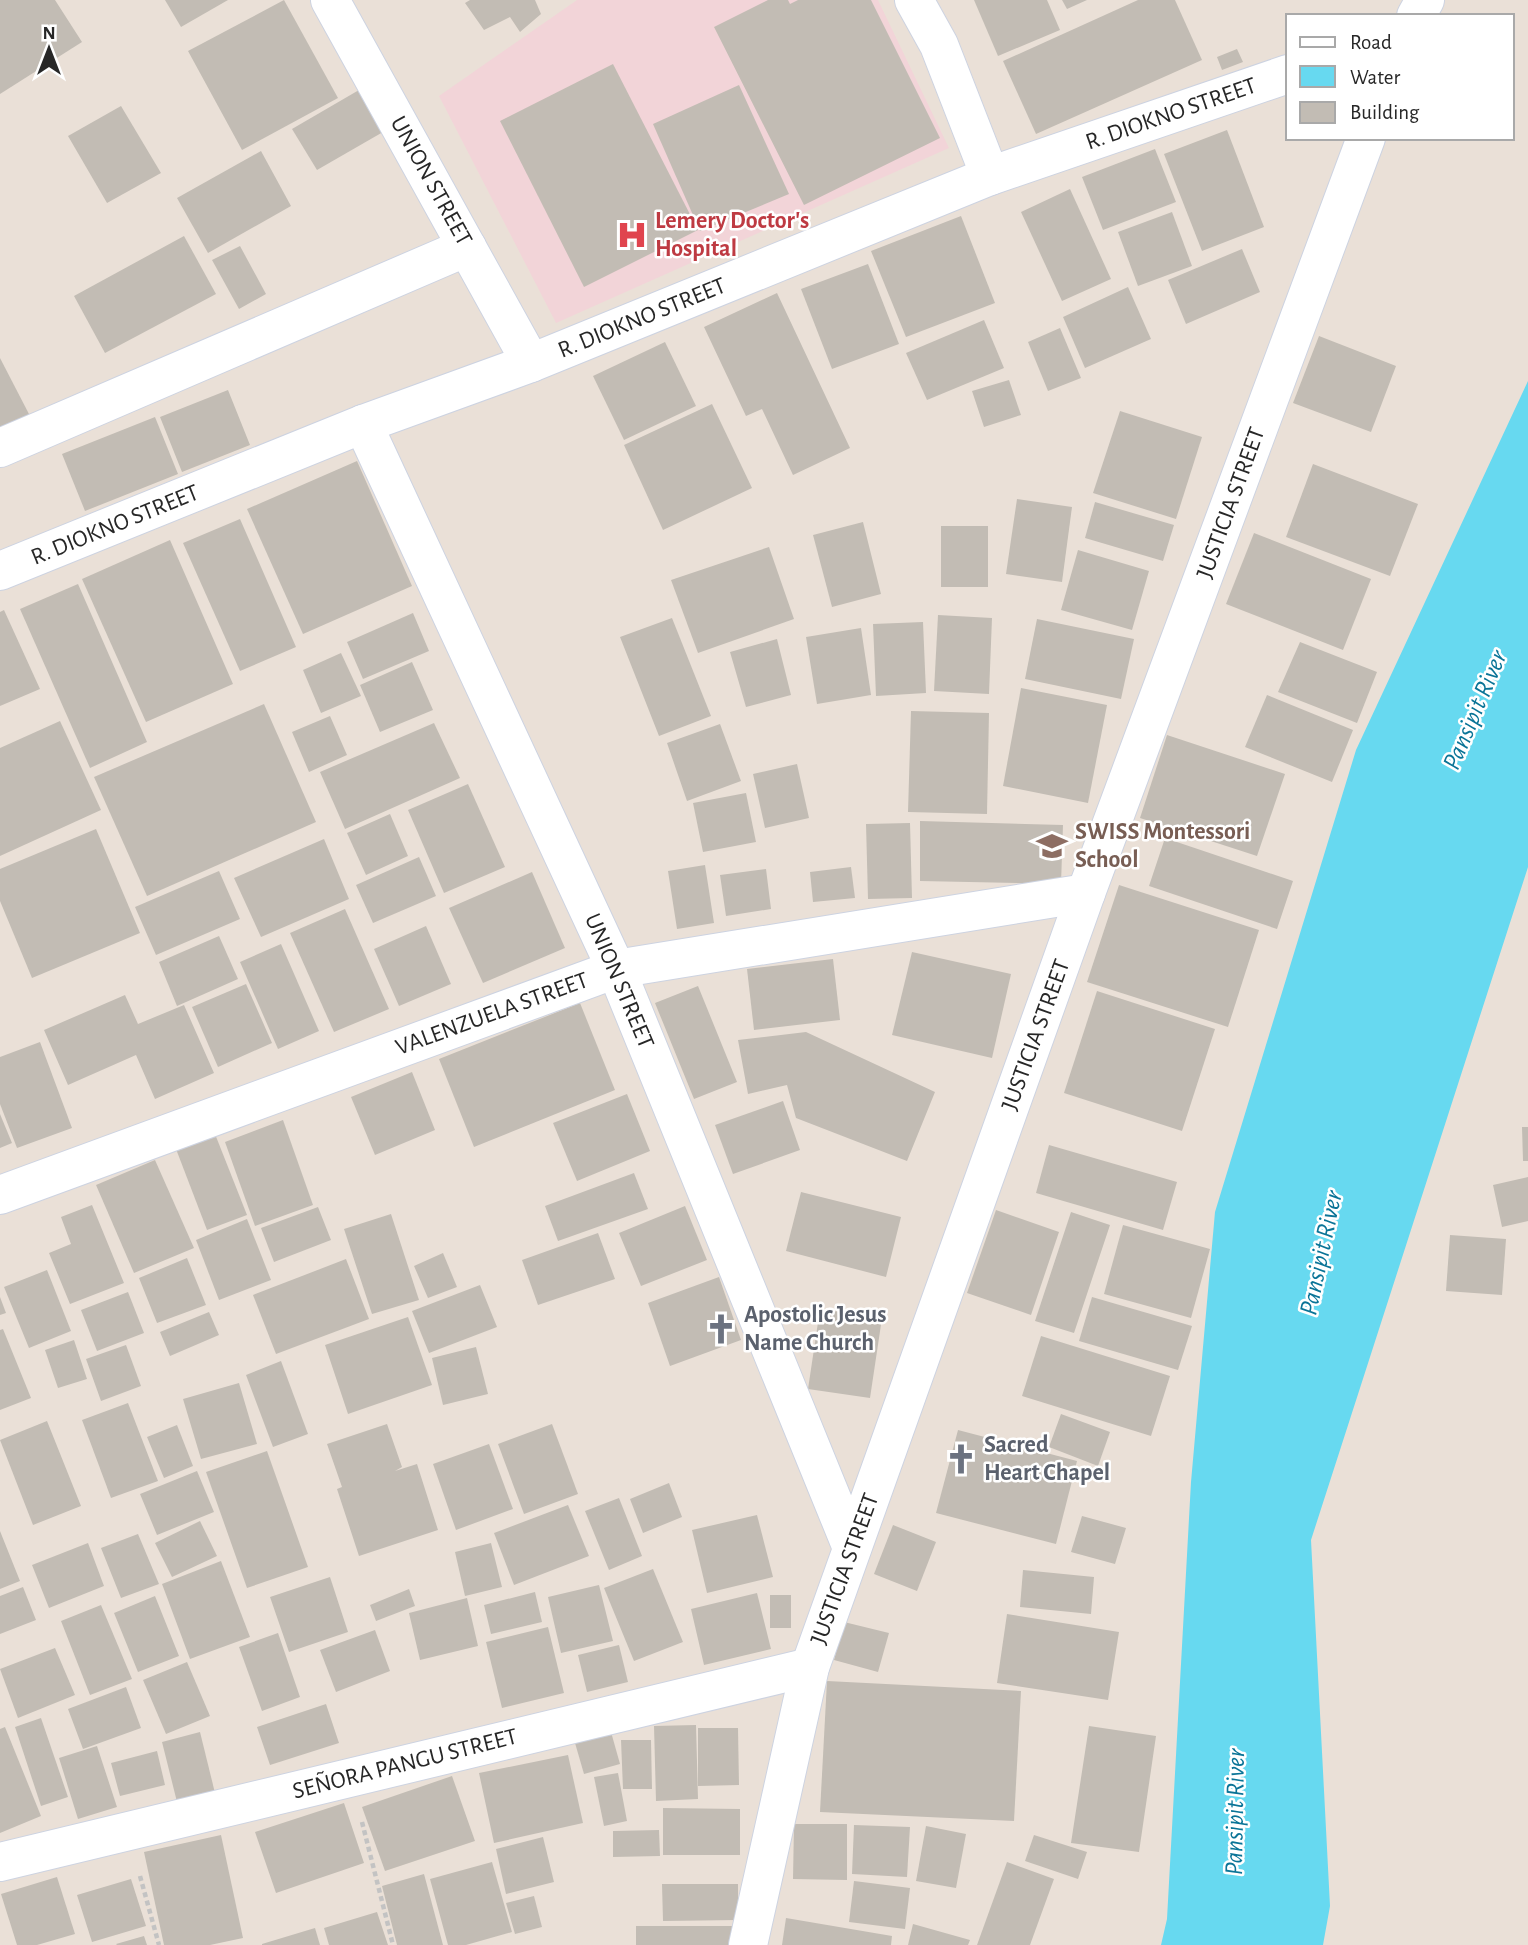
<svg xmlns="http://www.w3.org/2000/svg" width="1528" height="1945" viewBox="0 0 1528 1945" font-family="'Alegreya Sans',sans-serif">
	<rect width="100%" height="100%" fill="#eae0d7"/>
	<path fill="#f2d4d8" d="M577 0H878L949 148 556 323 439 96Z"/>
	<path fill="#67d9f0" d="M1528 381V867L1311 1540 1330 1906 1323 1945H1161L1167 1919 1191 1482 1215 1212 1356 750Z"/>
	<g fill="#c2bcb4">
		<path d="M0 0H55L82 42 0 94Z"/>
		<path d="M165 0H228L181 27Z"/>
		<path d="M284 0 338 98 242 150 188 51Z"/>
		<path d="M470 0H535L541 14 520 32 510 17 484 30 465 3Z"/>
		<path d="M768 0H788L790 4 798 0H871L940 138 804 205 714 27Z"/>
		<path d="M974 0H1047L1060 30 998 56Z"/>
		<path d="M1062 0H1087L1067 9Z"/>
		<path d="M1138 0H1175L1202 60 1036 134 1003 61Z"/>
		<path d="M1237 49 1243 62 1222 70 1217 57Z"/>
		<path d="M613 64 698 230 584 287 500 121Z"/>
		<path d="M739 85 789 194 700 231 653 124Z"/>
		<path d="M359 90 383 132 317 170 292 129Z"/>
		<path d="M121 106 161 173 107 203 68 136Z"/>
		<path d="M1227 130 1264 227 1202 251 1164 154Z"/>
		<path d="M1155 149 1176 202 1103 230 1082 177Z"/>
		<path d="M261 151 291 206 208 253 177 198Z"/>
		<path d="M1070 189 1111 279 1062 301 1021 212Z"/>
		<path d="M1172 212 1192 266 1138 286 1118 232Z"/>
		<path d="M961 216 995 303 906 337 871 251Z"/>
		<path d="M184 236 216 294 105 353 74 296Z"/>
		<path d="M240 246 266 294 239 309 212 260Z"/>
		<path d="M1242 249 1260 292 1186 324 1168 280Z"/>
		<path d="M868 264 899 344 832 369 801 289Z"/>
		<path d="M1128 287 1151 339 1085 368 1063 317Z"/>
		<path d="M777 293 850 448 793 475 762 409 746 416 704 327Z"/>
		<path d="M984 320 1004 368 927 400 906 353Z"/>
		<path d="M1060 328 1081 378 1048 391 1028 342Z"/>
		<path d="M1319 336 1396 366 1371 432 1293 403Z"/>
		<path d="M665 342 696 406 624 440 593 376Z"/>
		<path d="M0 358 30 416 0 431Z"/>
		<path d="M1009 380 1021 415 984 427 972 391Z"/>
		<path d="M228 390 250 445 182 472 160 417Z"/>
		<path d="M712 404 752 488 663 530 624 445Z"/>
		<path d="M1120 411 1202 437 1176 519 1093 493Z"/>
		<path d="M155 417 178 474 85 511 62 454Z"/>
		<path d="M357 461 412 586 303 634 247 509Z"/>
		<path d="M1313 464 1418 504 1390 576 1286 537Z"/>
		<path d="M1017 499 1072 507 1062 582 1006 574Z"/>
		<path d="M1095 502 1174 525 1163 561 1085 538Z"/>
		<path d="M240 519 296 647 240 671 183 543Z"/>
		<path d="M863 522 881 594 832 607 813 535Z"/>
		<rect x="941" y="526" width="47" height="61"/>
		<path d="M1254 533 1371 579 1343 650 1226 604Z"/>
		<path d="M170 540 233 684 146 722 82 579Z"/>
		<path d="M769 547 794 619 698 653 671 580Z"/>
		<path d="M1078 550 1149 571 1132 630 1061 610Z"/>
		<path d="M78 584 147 742 90 768 20 609Z"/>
		<path d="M4 610 40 689 0 706V612Z"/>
		<path d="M413 613 429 651 363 679 347 642Z"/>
		<path d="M938 615 992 618 989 694 934 691Z"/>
		<path d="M672 618 711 716 659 736 620 637Z"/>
		<path d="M1037 619 1134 639 1121 699 1025 679Z"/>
		<path d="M923 622 926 693 876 696 873 624Z"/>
		<path d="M861 628 871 695 817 704 806 637Z"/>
		<path d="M777 639 791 695 746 707 730 652Z"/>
		<path d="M1300 642 1377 672 1357 723 1278 692Z"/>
		<path d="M341 653 361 696 321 713 303 670Z"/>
		<path d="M412 662 433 710 380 732 360 685Z"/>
		<path d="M1021 688 1107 705 1088 803 1003 786Z"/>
		<path d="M1267 695 1353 730 1332 782 1245 747Z"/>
		<path d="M264 704 316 822 147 896 94 777Z"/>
		<path d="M911 711 989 713 987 814 908 812Z"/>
		<path d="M330 716 347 755 309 772 292 732Z"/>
		<path d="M60 721 101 810 0 856V748Z"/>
		<path d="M434 723 460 778 345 829 320 772Z"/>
		<path d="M720 724 741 781 687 801 667 743Z"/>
		<path d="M1167 735 1285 774 1257 856 1140 818Z"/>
		<path d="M797 764 809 818 765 828 753 774Z"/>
		<path d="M468 784 505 867 444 893 408 810Z"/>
		<path d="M746 793 756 842 703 852 693 803Z"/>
		<path d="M390 814 408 856 366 875 347 833Z"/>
		<path d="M920 821 1063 825 1061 884 920 881Z"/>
		<path d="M910 823 912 898 868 899 866 824Z"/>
		<path d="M96 829 140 933 32 978 0 901V869Z"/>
		<path d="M1165 838 1293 881 1277 929 1149 886Z"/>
		<path d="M324 839 349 899 261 937 234 878Z"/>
		<path d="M419 857 436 896 373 923 356 885Z"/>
		<path d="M705 865 714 923 677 929 668 871Z"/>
		<path d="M851 867 855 898 813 902 810 872Z"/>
		<path d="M766 869 771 909 726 916 720 875Z"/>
		<path d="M219 871 240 919 156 955 135 907Z"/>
		<path d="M532 872 565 948 483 983 449 908Z"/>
		<path d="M1119 885 1259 930 1228 1027 1087 982Z"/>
		<path d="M345 909 389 1009 334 1032 290 933Z"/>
		<path d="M426 926 451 984 399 1006 374 949Z"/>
		<path d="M219 936 238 979 177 1006 159 962Z"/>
		<path d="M281 944 319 1031 278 1049 240 962Z"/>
		<path d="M912 952 1011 974 992 1058 892 1035Z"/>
		<path d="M833 959 840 1020 754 1030 747 969Z"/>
		<path d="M246 984 272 1043 218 1067 192 1007Z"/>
		<path d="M698 986 737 1082 694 1099 655 1003Z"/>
		<path d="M1097 991 1215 1029 1182 1131 1064 1093Z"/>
		<path d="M125 995 138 1024 184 1005 214 1073 155 1099 136 1055 68 1085 44 1030Z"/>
		<path d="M580 1003 615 1090 474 1147 439 1059Z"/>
		<path d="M806 1032 935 1092 907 1161 796 1118 787 1085 748 1094 738 1040Z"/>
		<path d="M40 1042 72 1128 17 1148 0 1104V1057Z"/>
		<path d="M412 1072 435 1130 375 1155 351 1097Z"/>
		<path d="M627 1094 650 1151 577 1181 553 1123Z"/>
		<path d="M783 1101 800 1150 733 1174 715 1125Z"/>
		<path d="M0 1114 12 1143 0 1148Z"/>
		<path d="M283 1120 313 1205 255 1226 225 1142Z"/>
		<path d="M1522 1127H1528V1161H1523Z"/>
		<path d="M215 1134 247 1215 207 1230 176 1149Z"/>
		<path d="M1049 1145 1177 1182 1163 1230 1036 1193Z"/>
		<path d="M155 1160 194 1248 134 1273 96 1185Z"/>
		<path d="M634 1173 648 1209 558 1241 545 1206Z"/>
		<path d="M1528 1177V1221L1502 1227 1493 1185Z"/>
		<path d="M801 1192 901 1217 886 1277 786 1251Z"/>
		<path d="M92 1205 124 1283 70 1304 49 1253 71 1244 61 1217Z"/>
		<path d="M685 1206 707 1260 641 1286 619 1233Z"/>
		<path d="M318 1207 331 1240 274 1262 261 1228Z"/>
		<path d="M996 1210 1059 1232 1031 1315 967 1293Z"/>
		<path d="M1071 1212 1110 1225 1074 1333 1035 1321Z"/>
		<path d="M391 1214 419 1300 372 1314 344 1229Z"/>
		<path d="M247 1219 271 1280 219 1300 196 1240Z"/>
		<path d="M1123 1225 1210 1249 1191 1318 1104 1294Z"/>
		<path d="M598 1233 615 1279 538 1305 522 1260Z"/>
		<path d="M1450 1235 1506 1239 1502 1295 1446 1291Z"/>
		<path d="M443 1253 457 1287 428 1298 414 1266Z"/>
		<path d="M187 1258 206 1305 157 1323 139 1278Z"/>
		<path d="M346 1259 369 1319 276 1354 253 1295Z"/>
		<path d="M47 1270 71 1331 29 1348 4 1287Z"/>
		<path d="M719 1277 741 1340 670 1366 648 1303Z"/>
		<path d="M480 1285 497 1327 429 1353 412 1311Z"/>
		<path d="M128 1292 144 1333 97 1351 81 1310Z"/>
		<path d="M0 1297 6 1313 0 1315Z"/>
		<path d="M1092 1297 1192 1326 1178 1370 1079 1341Z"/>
		<path d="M820 1309 882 1318 870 1398 808 1389Z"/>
		<path d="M209 1312 219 1335 170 1356 160 1332Z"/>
		<path d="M408 1317 432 1385 348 1414 325 1345Z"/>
		<path d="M3 1329 31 1398 0 1410V1330Z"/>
		<path d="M1041 1336 1170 1376 1151 1436 1022 1396Z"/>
		<path d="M74 1340 87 1379 58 1388 45 1350Z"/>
		<path d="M126 1345 141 1386 101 1401 86 1359Z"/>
		<path d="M476 1347 488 1394 443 1405 432 1358Z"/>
		<path d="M281 1361 308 1434 273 1447 246 1375Z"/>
		<path d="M239 1383 257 1444 201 1459 183 1399Z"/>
		<path d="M128 1403 158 1481 111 1498 82 1420Z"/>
		<path d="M1061 1414 1110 1432 1098 1466 1049 1447Z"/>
		<path d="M47 1421 81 1506 33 1525 0 1440Z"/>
		<path d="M387 1424 402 1467 395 1471 417 1464 438 1530 359 1556 337 1489 342 1487 327 1444Z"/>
		<path d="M552 1424 578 1494 524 1514 498 1444Z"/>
		<path d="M177 1425 193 1466 164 1478 147 1437Z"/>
		<path d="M958 1430 1077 1461 1056 1544 936 1513Z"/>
		<path d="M489 1444 513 1509 456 1530 433 1464Z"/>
		<path d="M267 1451 308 1567 247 1588 206 1472Z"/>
		<path d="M197 1471 214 1512 157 1535 140 1494Z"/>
		<path d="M669 1483 682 1517 643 1533 630 1499Z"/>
		<path d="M619 1498 642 1556 609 1570 585 1511Z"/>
		<path d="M568 1505 589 1556 514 1585 494 1533Z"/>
		<path d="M757 1515 773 1577 707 1593 692 1530Z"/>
		<path d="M1082 1516 1126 1528 1115 1564 1071 1552Z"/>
		<path d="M200 1521 217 1556 172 1577 155 1543Z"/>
		<path d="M893 1525 936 1542 917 1591 874 1574Z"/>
		<path d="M0 1531 20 1581 0 1589Z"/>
		<path d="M138 1534 159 1584 121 1598 101 1548Z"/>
		<path d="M88 1543 104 1586 49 1608 32 1565Z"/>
		<path d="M491 1543 502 1587 465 1596 455 1552Z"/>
		<path d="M221 1561 250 1637 190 1659 162 1584Z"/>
		<path d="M653 1569 683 1642 634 1661 604 1588Z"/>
		<path d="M1023 1570 1094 1577 1091 1614 1020 1607Z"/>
		<path d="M330 1577 348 1632 289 1652 270 1597Z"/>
		<path d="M599 1585 613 1641 561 1653 548 1597Z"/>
		<path d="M23 1587 36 1620 0 1634V1596Z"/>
		<path d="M409 1589 415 1606 376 1621 370 1605Z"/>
		<path d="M535 1592 542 1622 491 1634 484 1605Z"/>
		<path d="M757 1593 771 1649 704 1665 691 1609Z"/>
		<rect x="770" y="1595" width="21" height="33"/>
		<path d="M155 1596 179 1656 138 1672 114 1613Z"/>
		<path d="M467 1598 478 1646 420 1660 409 1613Z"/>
		<path d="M101 1605 132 1679 90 1695 61 1621Z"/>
		<path d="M1007 1614 1119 1632 1108 1700 997 1683Z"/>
		<path d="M844 1622 889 1633 878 1672 834 1660Z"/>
		<path d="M548 1627 564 1693 502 1708 486 1642Z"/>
		<path d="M375 1630 390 1671 336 1692 320 1650Z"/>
		<path d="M278 1633 300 1697 262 1711 239 1647Z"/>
		<path d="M619 1645 628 1682 587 1692 578 1655Z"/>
		<path d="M55 1648 75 1695 18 1718 0 1669Z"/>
		<path d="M187 1662 210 1716 166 1734 143 1680Z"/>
		<path d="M827 1681 1021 1691 1014 1821 820 1812Z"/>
		<path d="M126 1687 141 1728 83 1749 68 1709Z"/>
		<path d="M326 1704 339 1743 270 1765 257 1727Z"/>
		<path d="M41 1718 68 1797 41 1806 15 1727Z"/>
		<path d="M696 1725 698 1799 656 1801 654 1726Z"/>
		<path d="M1089 1726 1156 1736 1139 1852 1071 1843Z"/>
		<path d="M5 1727 41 1816 0 1833V1729Z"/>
		<path d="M698 1728H738L739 1785 698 1786Z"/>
		<path d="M200 1732 215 1793 177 1802 162 1742Z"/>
		<path d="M611 1732 620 1764 584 1774 575 1743Z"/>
		<path d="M621 1740H651L652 1789H623Z"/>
		<path d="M97 1746 117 1807 78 1819 59 1758Z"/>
		<path d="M157 1751 165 1785 120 1796 111 1763Z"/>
		<path d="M568 1755 583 1823 494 1843 479 1773Z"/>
		<path d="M618 1773 627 1821 604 1826 594 1777Z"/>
		<path d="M452 1776 475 1841 385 1871 362 1807Z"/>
		<path d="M344 1803 364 1863 276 1893 255 1832Z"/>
		<path d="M663 1808 740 1809V1855H663Z"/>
		<path d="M794 1824H847V1880L793 1879Z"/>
		<path d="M854 1825 910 1827 907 1877 852 1874Z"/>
		<path d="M926 1826 966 1834 956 1888 916 1881Z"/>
		<path d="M659 1830 660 1856 613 1857V1831Z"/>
		<path d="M221 1835 243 1938 210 1945H164L144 1852Z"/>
		<path d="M1034 1835 1087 1852 1078 1879 1025 1861Z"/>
		<path d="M543 1837 554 1882 506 1894 496 1849Z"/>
		<path d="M492 1862 512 1932 466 1945H448L430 1879Z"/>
		<path d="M1007 1862 1054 1879 1030 1945H977Z"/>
		<path d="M424 1874 443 1945H397L382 1886Z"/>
		<path d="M57 1877 75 1934 37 1945H17L1 1894Z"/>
		<path d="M131 1879 146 1926 92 1942 77 1895Z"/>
		<path d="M854 1881 910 1888 905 1929 849 1922Z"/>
		<path d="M662 1884H738V1920L663 1921Z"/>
		<path d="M534 1896 542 1927 515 1934 506 1903Z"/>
		<path d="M377 1912 388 1945H329L324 1928Z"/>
		<path d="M786 1918 892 1936 891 1945H782Z"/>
		<path d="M913 1924 970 1940 968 1945H908Z"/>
		<rect x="636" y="1926" width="99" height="19"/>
		<path d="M315 1928 320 1945H262V1944Z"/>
		<path d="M144 1936 147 1945H117L116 1944Z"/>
	</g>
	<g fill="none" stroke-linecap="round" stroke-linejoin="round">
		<g stroke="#cdd3e1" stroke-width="40">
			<g id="street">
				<path d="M330 0 531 363"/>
				<path d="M914 0 939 45 990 176"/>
				<path d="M1416 16 1425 0"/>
				<path d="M363 424 616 969 852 1548"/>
				<path d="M0 448 467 247"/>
				<path d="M0 571 363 424 531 363 990 176 1288 74"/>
				<path d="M0 1195 616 969 1086 893"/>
				<path d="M0 1862 810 1667"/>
				<path d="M748 1945 810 1667 1086 893 1366 138"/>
			</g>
		</g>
		<g stroke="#c3c3c3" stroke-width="4.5" stroke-dasharray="5 3.5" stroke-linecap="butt">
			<path d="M362 1822 393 1945"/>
			<path d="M140 1876 159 1945"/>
		</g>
		<use href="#street" stroke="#fff" stroke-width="38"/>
	</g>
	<defs>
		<g id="hospital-bare" transform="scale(2.415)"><path d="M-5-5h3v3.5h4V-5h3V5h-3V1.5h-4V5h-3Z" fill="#e0444e" stroke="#fff" stroke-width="2.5" paint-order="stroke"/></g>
		<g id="school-bare" transform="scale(2.415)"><path d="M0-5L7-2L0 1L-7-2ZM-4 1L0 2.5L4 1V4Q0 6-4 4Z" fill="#8d6e63" stroke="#fff" stroke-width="2.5" paint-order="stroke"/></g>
		<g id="church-bare" transform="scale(2.415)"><path d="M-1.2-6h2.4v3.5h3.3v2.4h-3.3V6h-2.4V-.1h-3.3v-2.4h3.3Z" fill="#6b7280" stroke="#fff" stroke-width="2.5" paint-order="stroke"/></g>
	</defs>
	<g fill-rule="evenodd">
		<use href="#hospital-bare" x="632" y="235"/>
		<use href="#school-bare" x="1052" y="846"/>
		<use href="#church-bare" x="721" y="1329"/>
		<use href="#church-bare" x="961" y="1459"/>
	</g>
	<g text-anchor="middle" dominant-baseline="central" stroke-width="5" stroke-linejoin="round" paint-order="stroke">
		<g font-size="24" fill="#272727" stroke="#fff">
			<text transform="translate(1171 114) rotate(-19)">R. DIOKNO STREET</text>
			<text transform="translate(431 181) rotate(61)">UNION STREET</text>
			<text transform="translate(642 318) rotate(-22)">R. DIOKNO STREET</text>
			<text transform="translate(1231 503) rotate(-70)">JUSTICIA STREET</text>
			<text transform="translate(115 525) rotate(-22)">R. DIOKNO STREET</text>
			<text transform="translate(619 981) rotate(67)">UNION STREET</text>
			<text transform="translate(492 1014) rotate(-20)">VALENZUELA STREET</text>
			<text transform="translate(1036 1035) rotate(-70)">JUSTICIA STREET</text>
			<text transform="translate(845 1569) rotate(-70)">JUSTICIA STREET</text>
			<text transform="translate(405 1764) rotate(-14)">SEÑORA PANGU STREET</text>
		</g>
		<g font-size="24" font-weight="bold" fill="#be3a42" stroke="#fff" text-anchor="start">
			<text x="655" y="221">Lemery Doctor's<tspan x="655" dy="28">Hospital</tspan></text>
		</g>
		<g font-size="24" font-weight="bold" fill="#785e54" stroke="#fff" text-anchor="start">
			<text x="1075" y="832">SWISS Montessori<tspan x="1075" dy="28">School</tspan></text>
		</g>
		<g font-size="24" font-weight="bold" fill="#5b616d" stroke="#fff" text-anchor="start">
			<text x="744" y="1315">Apostolic Jesus<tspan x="744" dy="28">Name Church</tspan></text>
			<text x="984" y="1445">Sacred<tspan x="984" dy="28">Heart Chapel</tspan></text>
		</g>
		<g font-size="26" font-style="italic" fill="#0a7497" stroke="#fff">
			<text transform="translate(1475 710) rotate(-67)">Pansipit River</text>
			<text transform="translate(1321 1253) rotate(-78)">Pansipit River</text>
			<text transform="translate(1235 1812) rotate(-89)">Pansipit River</text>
		</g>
	</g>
	<rect x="1286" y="14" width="228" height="126" fill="#ffffff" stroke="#a9a9a9" stroke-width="2"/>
	<rect x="1300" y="37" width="35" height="10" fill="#ffffff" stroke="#a9a9a9" stroke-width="2"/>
	<text x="1350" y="49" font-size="21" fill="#272727">Road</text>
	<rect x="1300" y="66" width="35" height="21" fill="#67d9f0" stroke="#a9a9a9" stroke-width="2"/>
	<text x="1350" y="84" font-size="21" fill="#272727">Water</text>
	<rect x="1300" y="102" width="35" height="21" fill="#c2bcb4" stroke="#a9a9a9" stroke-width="2"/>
	<text x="1350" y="119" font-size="21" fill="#272727">Building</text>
	<g transform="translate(49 49)" stroke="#ffffff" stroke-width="5" paint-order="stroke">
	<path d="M0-5L12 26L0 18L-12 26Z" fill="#272727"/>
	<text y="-10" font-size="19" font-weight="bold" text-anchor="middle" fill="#272727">N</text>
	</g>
</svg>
